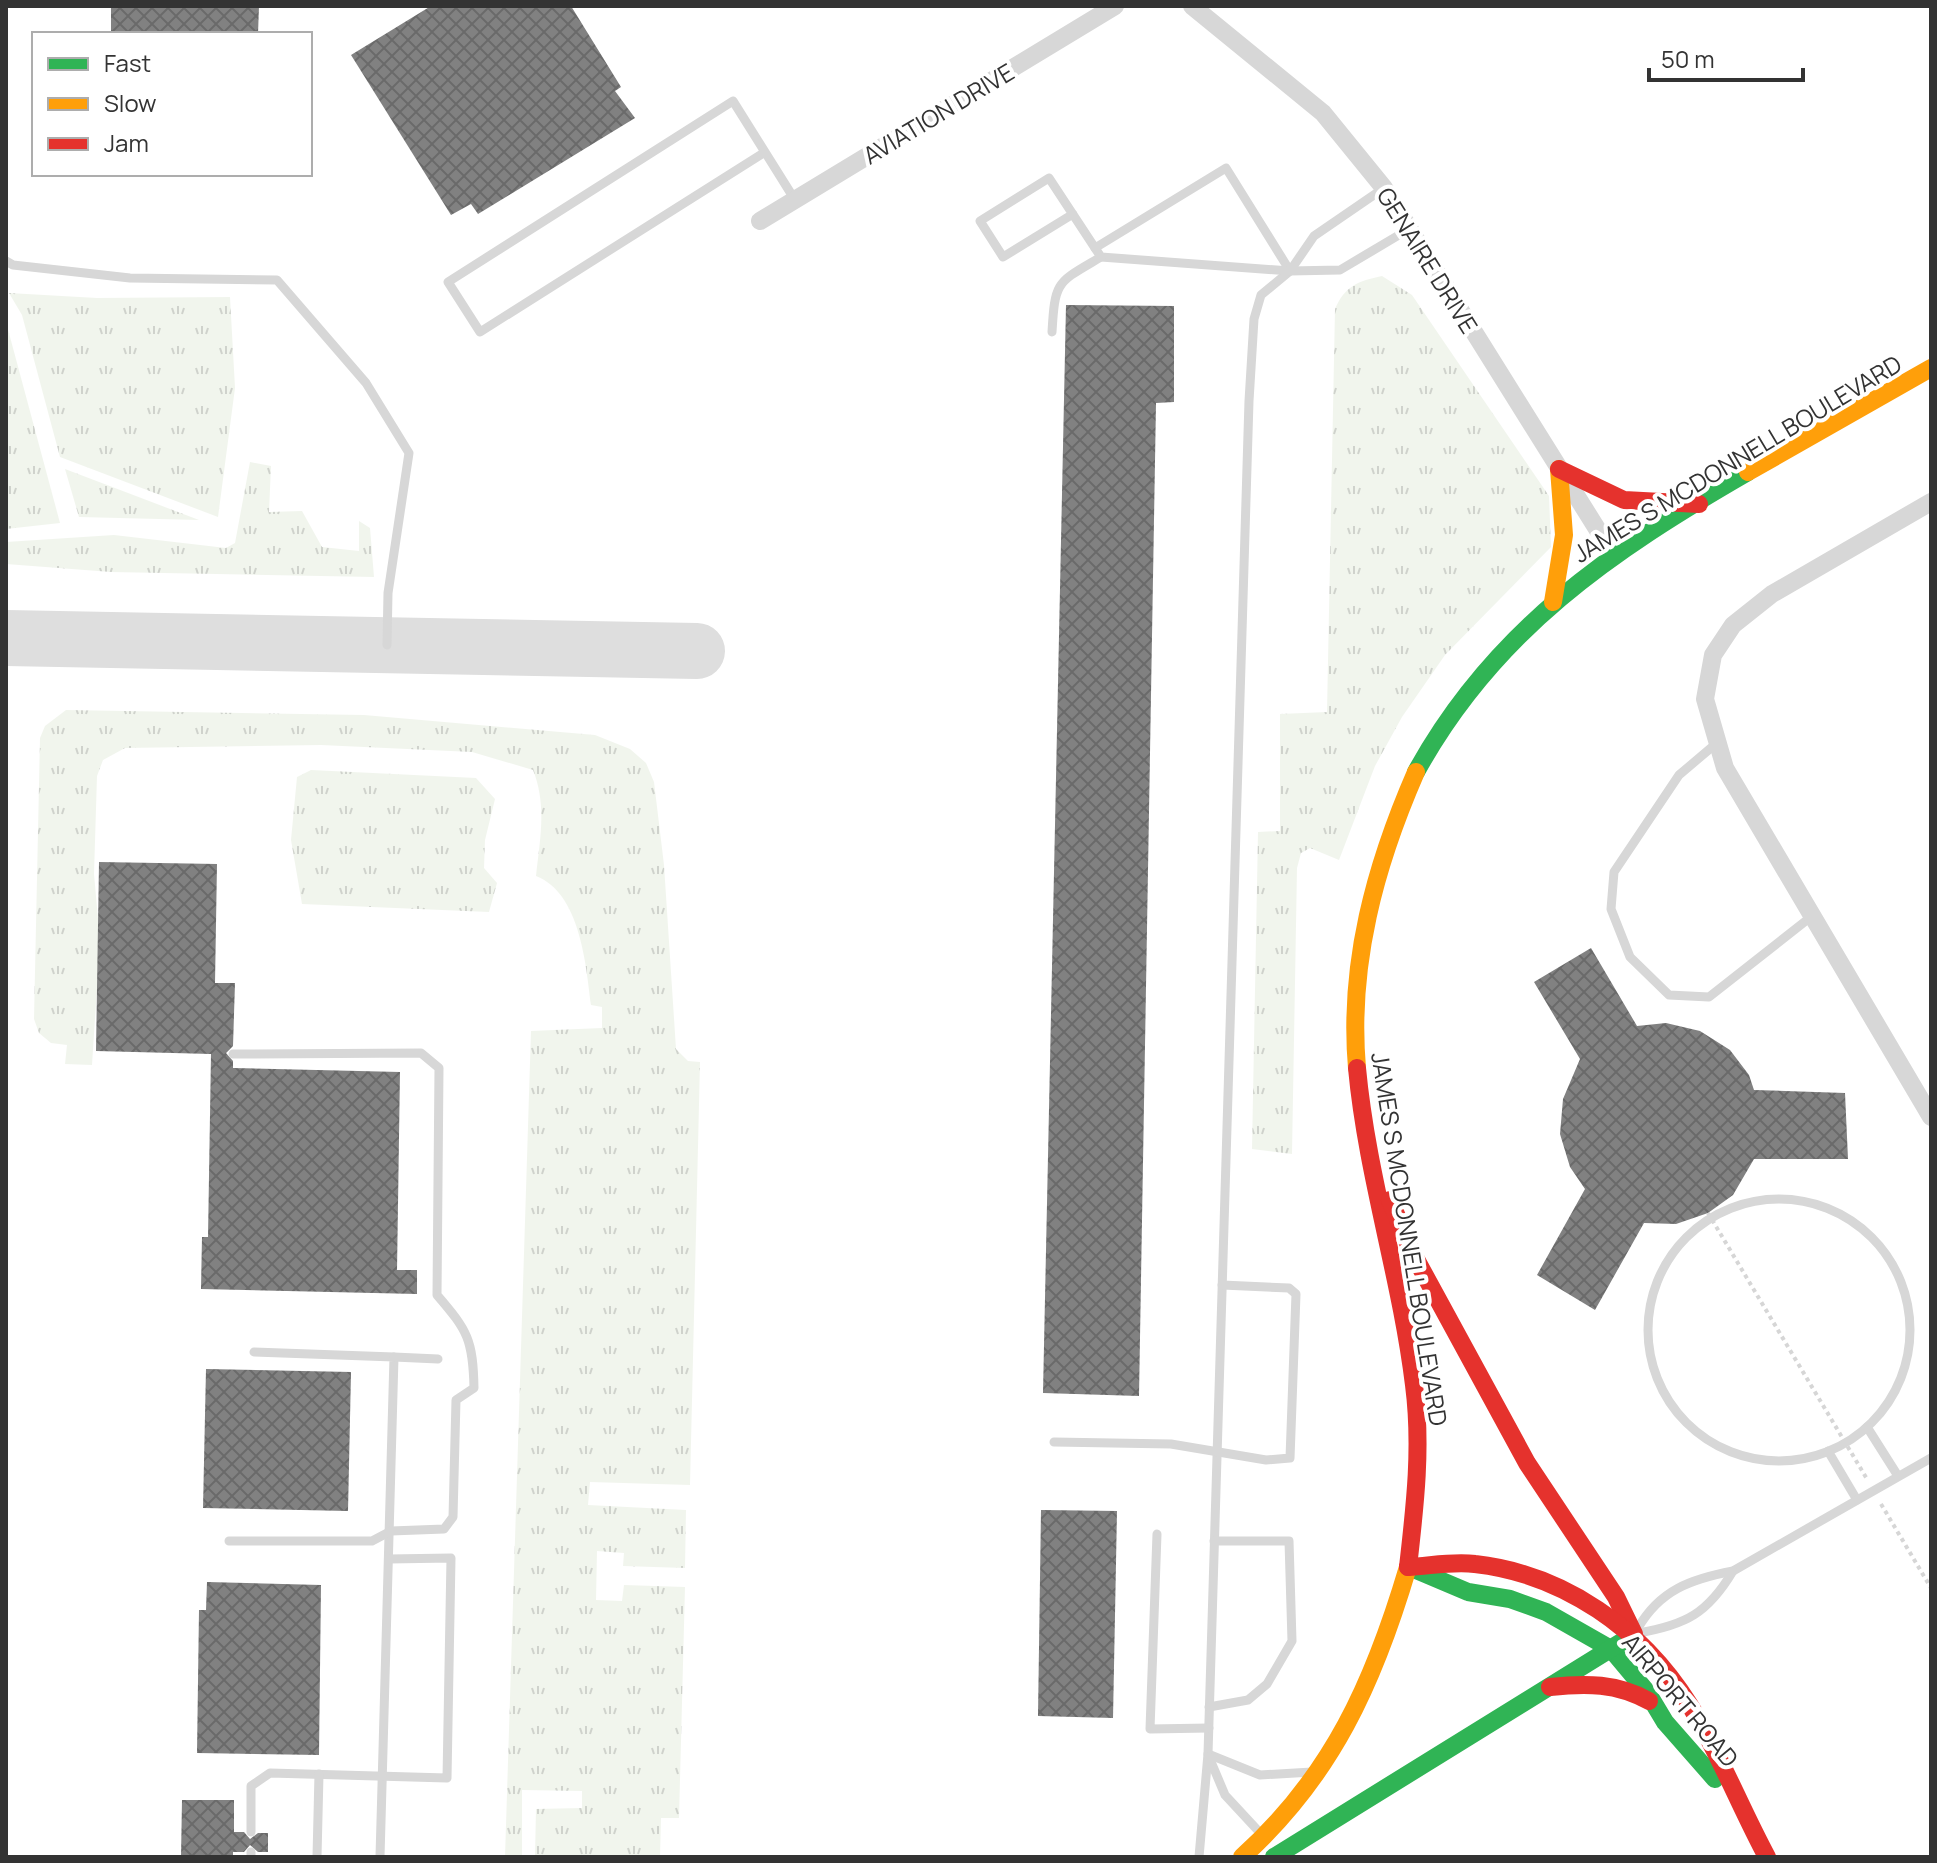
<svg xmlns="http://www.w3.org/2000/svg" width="1937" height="1863" viewBox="0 0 1937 1863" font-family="Manrope,sans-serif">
	<defs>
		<pattern id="grass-tufts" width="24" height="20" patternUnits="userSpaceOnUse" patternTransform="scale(2)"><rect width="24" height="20" fill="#f1f5ed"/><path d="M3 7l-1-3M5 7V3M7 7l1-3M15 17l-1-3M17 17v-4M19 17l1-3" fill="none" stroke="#cfd2cc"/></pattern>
		<pattern id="building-cross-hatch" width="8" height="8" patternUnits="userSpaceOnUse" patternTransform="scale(2)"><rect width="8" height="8" fill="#818181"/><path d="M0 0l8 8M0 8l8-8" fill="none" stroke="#6a6a6a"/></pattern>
	</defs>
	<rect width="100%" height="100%" fill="#fff"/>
	<g fill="url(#grass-tufts)">
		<path d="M1382 276 1412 295 1549 496 1551 547 1445 655 1402 717 1375 766 1339 860 1310 848 1301 853 1297 868 1292 1154 1252 1149 1258 832 1280 831V714L1327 712 1335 309C1345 286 1358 281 1382 276Z"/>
		<path d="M9 293 97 298 230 297 235 388 218 517 60 457 22 315Z"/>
		<path d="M6 322 60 523 6 529Z"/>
		<path d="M250 462 271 466 269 512 302 511 322 547 359 551V521L370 528 374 577 111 572 6 564V542L114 535 226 548 235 543Z"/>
		<path d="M65 469 199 520 79 517Z"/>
		<path d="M66 710 364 715 595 735 630 749 646 763 654 782 664 865 676 1049 688 1061 700 1062 690 1485 590 1482 588 1505 686 1510 685 1568 623 1566 624 1553 597 1551 596 1600 622 1601 624 1585 685 1587 679 1818H661L660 1857H535L536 1809 582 1808V1791L522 1790V1857H505L531 1031 602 1028V1007L591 1005C586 964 580 893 536 876 540 839 547 805 533 770L472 752 321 745 125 748 103 760 97 776 94 874 100 941 92 1065 65 1064 67 1045 51 1043 39 1033 34 1019 40 738 45 726Z"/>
		<path d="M311 770 476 778 495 799 485 840 484 868 497 883 489 912 302 904 291 840 297 777Z"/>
	</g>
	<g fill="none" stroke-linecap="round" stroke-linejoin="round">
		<path stroke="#dedede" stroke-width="56" d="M6 638 697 651"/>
	</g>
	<g fill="url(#building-cross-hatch)">
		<path d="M111 6H259L258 34H111Z"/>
		<path d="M431 6H571L621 87 615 91 635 118 478 214 471 204 451 215 351 55Z"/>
		<path d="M1066 305 1174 306V402L1156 403 1139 1396 1043 1393Z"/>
		<path d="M99 862 217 864 215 983H235L233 1046 226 1053 233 1061V1068L400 1072 397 1270H417V1294L201 1289 202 1237H208L211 1054 96 1051Z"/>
		<path d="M1591 948 1637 1026 1666 1023 1700 1031 1730 1050 1749 1075 1754 1090 1845 1093 1848 1159H1754L1733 1195 1708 1213 1676 1224 1644 1223 1595 1310 1537 1275 1585 1189 1570 1167 1560 1134 1563 1099 1580 1059 1534 982Z"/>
		<path d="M206 1369 351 1372 348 1511 203 1508Z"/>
		<path d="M1041 1510 1117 1511 1113 1718 1038 1716Z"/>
		<path d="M207 1582 321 1585 319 1755 197 1753 199 1610H206Z"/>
		<path d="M182 1800H234V1832H244L250 1839 258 1833H268V1852H258L250 1845 244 1852H233V1857H181Z"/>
	</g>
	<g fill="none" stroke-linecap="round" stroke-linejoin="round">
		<g stroke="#d6d6d6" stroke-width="4" stroke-dasharray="4 4" stroke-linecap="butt">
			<path d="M1708 1213 1867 1479"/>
			<path d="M1881 1504 1931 1588"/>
		</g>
		<g stroke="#d7d7d7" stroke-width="9">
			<path d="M765 152 480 332 448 282 733 101 795 200"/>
			<path d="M1073 214 1003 257 980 221 1049 178 1095 248 1226 168 1290 271 1261 295 1254 319 1249 401 1208 1754 1199 1857"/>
			<path d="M1095 248 1101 257 1290 271 1340 270 1409 229"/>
			<path d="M6 261 13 265 130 278 277 280 366 383 409 453 388 593 387 645"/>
			<path d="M1290 271 1314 236 1384 188"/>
			<path d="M1052 332C1055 280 1057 283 1101 257"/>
			<path d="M1718 742 1679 775 1614 872 1611 909 1630 957 1669 995 1709 997 1812 916"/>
			<circle cx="1779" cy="1330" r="131"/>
			<path d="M254 1352 394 1357 380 1857"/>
			<path d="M394 1357 438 1359"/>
			<path d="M1867 1427 1898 1476"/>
			<path d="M1054 1442 1171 1444 1266 1460 1290 1458 1296 1294 1289 1288 1222 1285"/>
			<path d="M1828 1451 1857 1500"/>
			<path d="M1157 1534 1150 1729 1209 1728"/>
			<path d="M229 1541H372L391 1531 444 1529 453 1517 456 1400 474 1388C473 1340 468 1331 437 1295L439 1068 421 1053 233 1054"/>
			<path d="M1638 1628C1660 1590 1691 1579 1733 1571L1931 1458"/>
			<path d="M1638 1633C1686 1625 1708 1613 1733 1571"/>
			<path d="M1209 1707 1248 1700 1267 1684 1292 1641 1289 1541H1214"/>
			<path d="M1208 1754 1260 1775 1312 1772"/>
			<path d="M1209 1757 1225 1795 1263 1836"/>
			<path d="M251 1832V1786L270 1773 447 1778 451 1558 389 1559"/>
			<path d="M251 1852V1857"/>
			<path d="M317 1857 319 1774"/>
		</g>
		<g stroke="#d7d7d7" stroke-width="18">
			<path d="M1192 6 1323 113 1384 188 1614 556"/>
			<path d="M760 221 1115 6"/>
			<path d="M1931 502 1772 594 1733 625 1713 655 1705 699 1725 768 1931 1117"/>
		</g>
		<g stroke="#30b455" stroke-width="18">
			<path d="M1416 772C1494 630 1611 551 1748 472"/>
			<path d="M1416 1570 1468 1592 1510 1599 1546 1612 1611 1649 1647 1692 1665 1722 1715 1779"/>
			<path d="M1274 1857 1628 1638"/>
		</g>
		<g stroke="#ff9f0a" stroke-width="18">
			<path d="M1748 472 1931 368"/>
			<path d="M1553 602 1564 535 1559 469"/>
			<path d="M1357 1068C1348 964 1375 866 1416 772"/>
			<path d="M1242 1857C1332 1776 1374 1682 1408 1567"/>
		</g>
		<g stroke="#e5322d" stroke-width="18">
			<path d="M1559 469 1624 500 1699 504"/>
			<path d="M1357 1068C1367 1176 1401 1278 1414 1385 1422 1447 1415 1506 1408 1567"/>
			<path d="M1390 1200 1411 1250 1527 1463 1616 1597 1634 1634"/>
			<path d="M1408 1567C1430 1566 1453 1561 1475 1564 1564 1574 1642 1629 1689 1704 1719 1752 1740 1807 1767 1857"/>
			<path d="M1550 1687C1586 1683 1617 1683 1649 1701"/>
		</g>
	</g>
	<g text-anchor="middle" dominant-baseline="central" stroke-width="8" stroke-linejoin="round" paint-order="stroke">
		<g font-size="24" fill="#333" stroke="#fff">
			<text transform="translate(938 113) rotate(-31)">AVIATION DRIVE</text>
			<text transform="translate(1428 260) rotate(58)">GENAIRE DRIVE</text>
			<text transform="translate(1737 458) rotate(-31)">JAMES S MCDONNELL BOULEVARD</text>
			<text transform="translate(1410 1239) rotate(81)">JAMES S MCDONNELL BOULEVARD</text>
			<text transform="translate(1681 1700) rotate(50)">AIRPORT ROAD</text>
		</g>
	</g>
	<rect width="1937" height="1863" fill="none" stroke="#333333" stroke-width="16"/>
	<rect x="32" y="32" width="280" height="144" fill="#ffffff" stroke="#adadad" stroke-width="2"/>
	<rect x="48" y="58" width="40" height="12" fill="#30b455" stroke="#adadad" stroke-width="2"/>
	<text x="104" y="72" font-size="24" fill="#333333">Fast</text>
	<rect x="48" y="98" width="40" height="12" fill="#ff9f0a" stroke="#adadad" stroke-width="2"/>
	<text x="104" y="112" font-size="24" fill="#333333">Slow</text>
	<rect x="48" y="138" width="40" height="12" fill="#e5322d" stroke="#adadad" stroke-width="2"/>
	<text x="104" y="152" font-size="24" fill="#333333">Jam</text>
	<path d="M1649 68v12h154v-12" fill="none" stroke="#333333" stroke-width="4"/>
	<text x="1661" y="68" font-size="24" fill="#333333" stroke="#ffffff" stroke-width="6" paint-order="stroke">50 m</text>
</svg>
